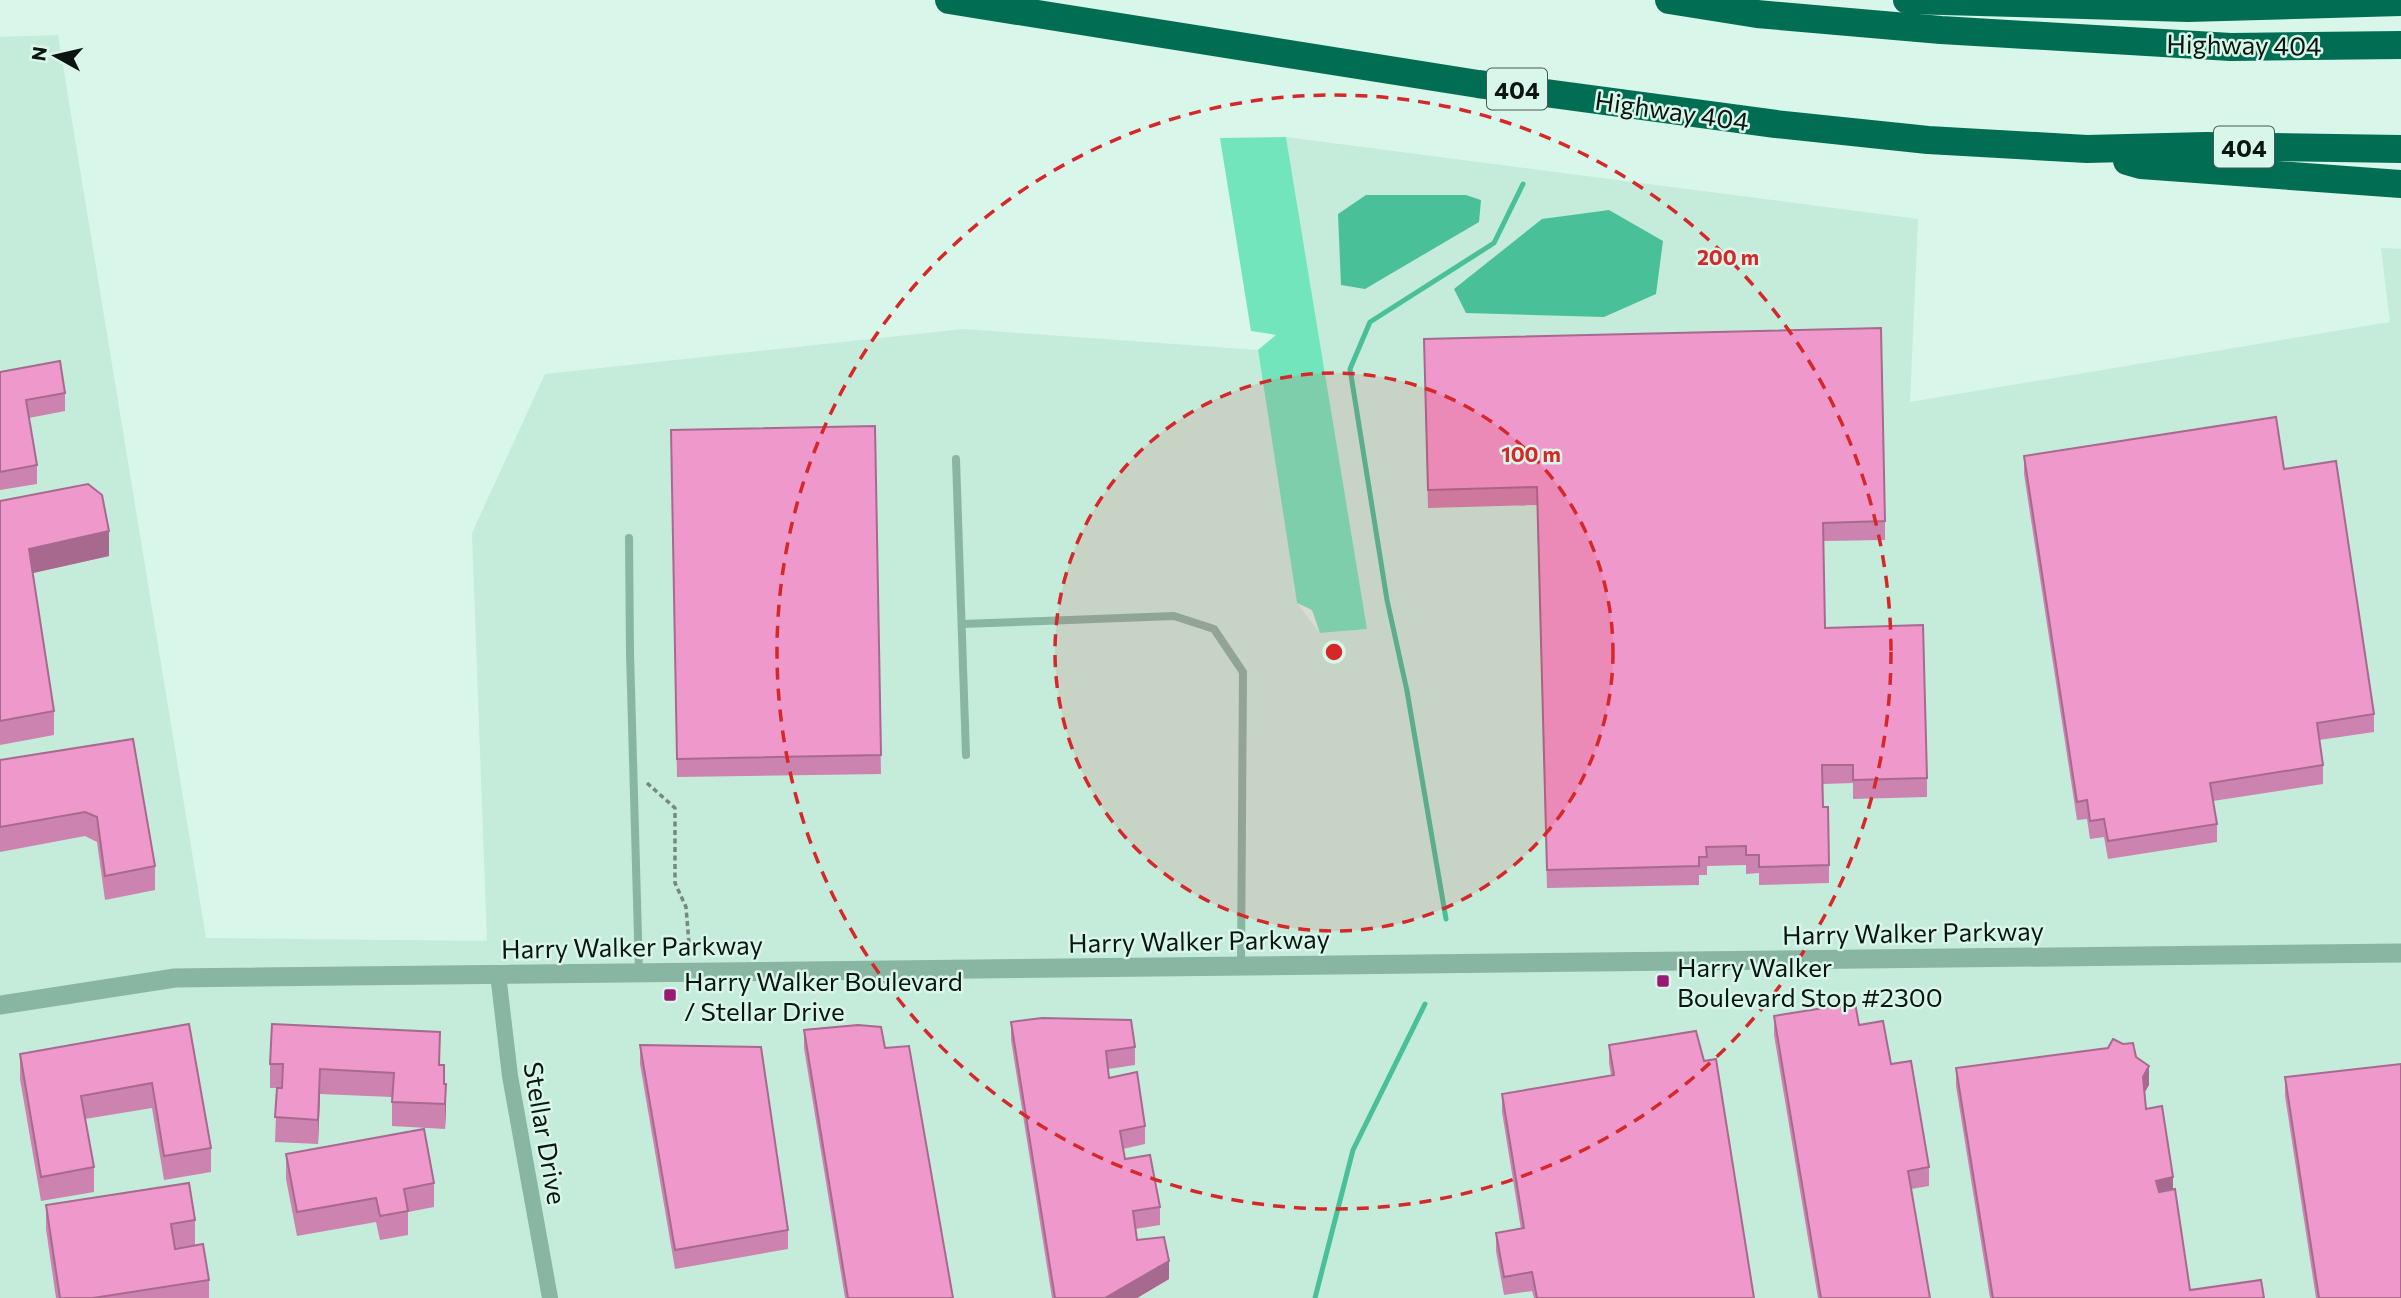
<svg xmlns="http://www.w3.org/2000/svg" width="2401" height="1298" viewBox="0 0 2401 1298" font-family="Commissioner,sans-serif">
	<rect width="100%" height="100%" fill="#d8f6e9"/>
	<path fill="#c5ebdb" d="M58 35 206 938 487 941 472 533 545 374 963 329 1258 350 1297 603 1320 633 1367 629 1286 137 1918 219 1910 402 2390 322 2381 248 2401 249V1298H0V37Z"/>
	<path fill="#73e5bd" d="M1286 137 1367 629 1320 633 1312 610 1297 603 1258 350 1276 335 1251 331 1220 138Z"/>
	<g fill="#4ac099">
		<path d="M1366 195H1466L1481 200 1479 222 1365 289 1341 285 1338 214Z"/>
		<path d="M1609 210 1663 241 1656 294 1604 317 1466 313 1454 289 1542 219Z"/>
	</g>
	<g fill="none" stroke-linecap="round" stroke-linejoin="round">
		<g stroke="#4ac099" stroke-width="5">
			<path d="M1446 919 1407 691 1387 600 1350 369 1370 322 1494 243 1523 184"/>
			<path d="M1315 1298 1353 1150 1425 1004"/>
		</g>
		<path stroke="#748981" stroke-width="3.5" stroke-dasharray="5 3.5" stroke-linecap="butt" d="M647 783 675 808V883L686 907 690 956"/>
		<g stroke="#89b5a3" stroke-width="8">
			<path d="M956 459 966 755"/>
			<path d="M629 538 630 653 639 972"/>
			<path d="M962 624 1174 616 1214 629 1243 672 1241 966"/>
		</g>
		<path stroke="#89b5a3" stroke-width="16" d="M498 974 510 1076 550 1298"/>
		<path stroke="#89b5a3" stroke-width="19" d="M0 1005 175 978 2401 953"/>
		<g stroke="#016e53" stroke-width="28">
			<path d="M949 0 1478 84 1776 124 1928 140 2087 149 2206 146 2401 149"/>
			<path d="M1669 0 1757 14 1941 30 2231 47 2401 45"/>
			<path d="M1907 0 2188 8 2401 2"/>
			<path d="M2127 161 2141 165 2401 184"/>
		</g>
	</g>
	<g fill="#cd83af">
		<path d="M1424 357 1885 521V540L1823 541 1825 628 1927 778V797L1853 799V783L1823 784V807L1829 865V883L1759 885V873L1746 874V865L1707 866V875H1699V885L1547 888 1537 505 1428 508Z"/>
		<path d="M0 372 65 393V411L29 418 37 465V484L0 490Z"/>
		<path d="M875 426 881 774 677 777 671 430Z"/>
		<path d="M2024 456 2284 469 2374 714V732L2319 740 2323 765V784L2213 801 2217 824V842L2108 859 2104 837 2090 839 2087 819 2077 820 2024 474Z"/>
		<path d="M0 501 109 556 32 573 54 711V735L0 745Z"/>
		<path d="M133 739 155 866V890L105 900 97 842 85 836 0 852V760Z"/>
		<path d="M1774 1016 1891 1064 1929 1167V1186L1911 1189 1930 1298H1818L1774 1035Z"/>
		<path d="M1011 1022 1135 1047V1065L1108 1069 1109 1078 1145 1126V1144L1123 1149 1125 1159 1160 1207V1225L1135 1229 1137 1240 1169 1279 1137 1298H1052L1011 1040Z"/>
		<path d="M189 1024 211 1148V1172L164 1180 152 1108 85 1119 94 1167V1192L41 1201 20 1079V1054Z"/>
		<path d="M804 1030 953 1298H845L804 1048Z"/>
		<path d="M640 1045 788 1230V1249L675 1269 640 1064Z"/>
		<path d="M1609 1045 1754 1298H1534L1532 1291 1504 1295 1496 1251V1233L1521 1229 1502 1112V1094L1611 1075 1609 1063Z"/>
		<path d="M2136 1057 2149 1085 2144 1093 2146 1109 2173 1189 2190 1290 2264 1298H1990L1956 1086V1068Z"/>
		<path d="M270 1064 440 1065 444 1084 446 1108 445 1129 392 1126V1097L320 1094 318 1144 275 1142 277 1088H270Z"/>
		<path d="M2285 1077 2401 1298H2316L2285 1096Z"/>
		<path d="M286 1154 434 1183V1207L408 1212V1235L380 1240 376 1222 297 1236 286 1179Z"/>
		<path d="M46 1205 195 1220V1245L175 1248 209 1280V1298H56L46 1229Z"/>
	</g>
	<g fill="#a76a8e">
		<path d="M109 531V556L29 574V549Z"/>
		<path d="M2149 1066V1085L2143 1095V1077Z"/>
		<path d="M320 1069V1094L318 1144V1120Z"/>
		<path d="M446 1084V1108L445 1129V1104Z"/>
		<path d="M2173 1177V1196L2156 1199V1181Z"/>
		<path d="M1169 1261V1279L1137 1298H1105Z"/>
	</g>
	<g fill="#ee98cb" stroke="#a76a8e" stroke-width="2">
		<path d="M1881 328 1885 521 1823 523 1825 628 1923 625 1927 778 1853 780V765H1822L1823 807H1828L1829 865 1759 867V855H1746V846L1706 847 1707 857H1699V866L1547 870 1537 487 1428 490 1424 339Z"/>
		<path d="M60 361 65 393 26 400 37 465 0 472V372Z"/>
		<path d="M2276 417 2284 469 2336 461 2374 714 2317 723 2323 765 2210 783 2217 824 2108 841 2104 819 2090 821 2087 800 2077 802 2024 456Z"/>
		<path d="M875 426 881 755 677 759 671 430Z"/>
		<path d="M88 484 102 495 109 531 29 549 54 711 0 721V501Z"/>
		<path d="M133 739 155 866 105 876 97 817 85 812 0 827V760Z"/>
		<path d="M1855 1003 1859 1025 1883 1021 1891 1064 1911 1061 1929 1167 1908 1171 1930 1298H1821L1774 1016Z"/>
		<path d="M1042 1018 1131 1020 1135 1047 1106 1051 1109 1078 1137 1072 1145 1126 1120 1131 1125 1159 1150 1155 1160 1207 1133 1211 1137 1240 1164 1237 1169 1261 1105 1298H1055L1011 1022Z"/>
		<path d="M189 1024 211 1148 164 1156 152 1083 81 1096 94 1167 41 1177 20 1054Z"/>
		<path d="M272 1024 440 1032 439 1065H444V1084H446L445 1104 392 1102 394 1073 320 1069 318 1120 275 1117 277 1088H282L283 1064H270Z"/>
		<path d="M858 1025 881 1027 885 1048 909 1046 953 1298H848L804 1030Z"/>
		<path d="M1696 1031 1704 1061 1716 1059 1754 1298H1537L1532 1272 1504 1277 1496 1233 1524 1228 1502 1094 1614 1075 1609 1045Z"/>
		<path d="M2113 1039 2123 1044 2133 1043 2136 1057 2149 1066 2143 1077 2146 1109 2162 1106 2173 1177 2156 1181 2159 1192 2175 1189 2190 1290 2261 1280 2264 1298H1993L1956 1068 2108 1048Z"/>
		<path d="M640 1045 761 1047 788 1230 675 1250Z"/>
		<path d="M2401 1064V1298H2319L2285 1077Z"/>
		<path d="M424 1129 434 1183 404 1189 408 1211 380 1216 376 1198 297 1212 286 1154Z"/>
		<path d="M189 1183 195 1220 171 1224 175 1249 203 1244 209 1280 93 1298H60L46 1205Z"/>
	</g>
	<circle cx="1334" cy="652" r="279" fill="#d62828" fill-opacity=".12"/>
	<g fill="none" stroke="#d62828" stroke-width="3.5" stroke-dasharray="12 9">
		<circle cx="1334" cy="652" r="279"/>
		<circle cx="1334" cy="652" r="557"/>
	</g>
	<g fill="#981b73" stroke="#d8f6e9" stroke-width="2.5">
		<rect x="1656" y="974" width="14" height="14" rx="3.5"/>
		<rect x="663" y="988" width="14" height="14" rx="3.5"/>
	</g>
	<g text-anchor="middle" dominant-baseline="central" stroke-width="5" stroke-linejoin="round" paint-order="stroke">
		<g fill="#d8f6e9" stroke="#485952" stroke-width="2">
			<rect x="1487" y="68.5" width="60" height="41" rx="5"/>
			<rect x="2214" y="126.5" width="60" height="41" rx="5"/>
		</g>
		<g font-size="24" font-weight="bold" fill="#0b1612">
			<text x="1517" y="89">404</text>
			<text x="2244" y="147">404</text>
		</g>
		<g font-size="26" fill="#0b1612" stroke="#d8f6e9">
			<text transform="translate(2244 44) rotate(1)">Highway 404</text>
			<text transform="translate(1672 110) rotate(8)">Highway 404</text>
			<text transform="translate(1913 932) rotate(-1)">Harry Walker Parkway</text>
			<text transform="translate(1199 940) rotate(-1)">Harry Walker Parkway</text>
			<text transform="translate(632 946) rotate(-1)">Harry Walker Parkway</text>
			<text transform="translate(546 1133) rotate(80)">Stellar Drive</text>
		</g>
		<g font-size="26" fill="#0b1612" stroke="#d8f6e9" text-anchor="start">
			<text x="1677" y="966">Harry Walker<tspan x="1677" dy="30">Boulevard Stop #2300</tspan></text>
			<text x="684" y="980">Harry Walker Boulevard<tspan x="684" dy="30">/ Stellar Drive</tspan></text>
		</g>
	</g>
	<circle cx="1334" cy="652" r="10" fill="#d62828" stroke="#d8f6e9" stroke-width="3.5"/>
	<g font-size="21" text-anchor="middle" font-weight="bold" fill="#d62828" stroke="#d8f6e9" stroke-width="5" stroke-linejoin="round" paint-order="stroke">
		<text x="1728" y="265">200 m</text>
		<text x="1531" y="462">100 m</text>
	</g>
	<g transform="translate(56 56) rotate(278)" stroke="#d8f6e9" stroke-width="5" paint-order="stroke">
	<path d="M0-5L12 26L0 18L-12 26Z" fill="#0b1612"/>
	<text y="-10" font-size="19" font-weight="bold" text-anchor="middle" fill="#0b1612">N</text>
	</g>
</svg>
